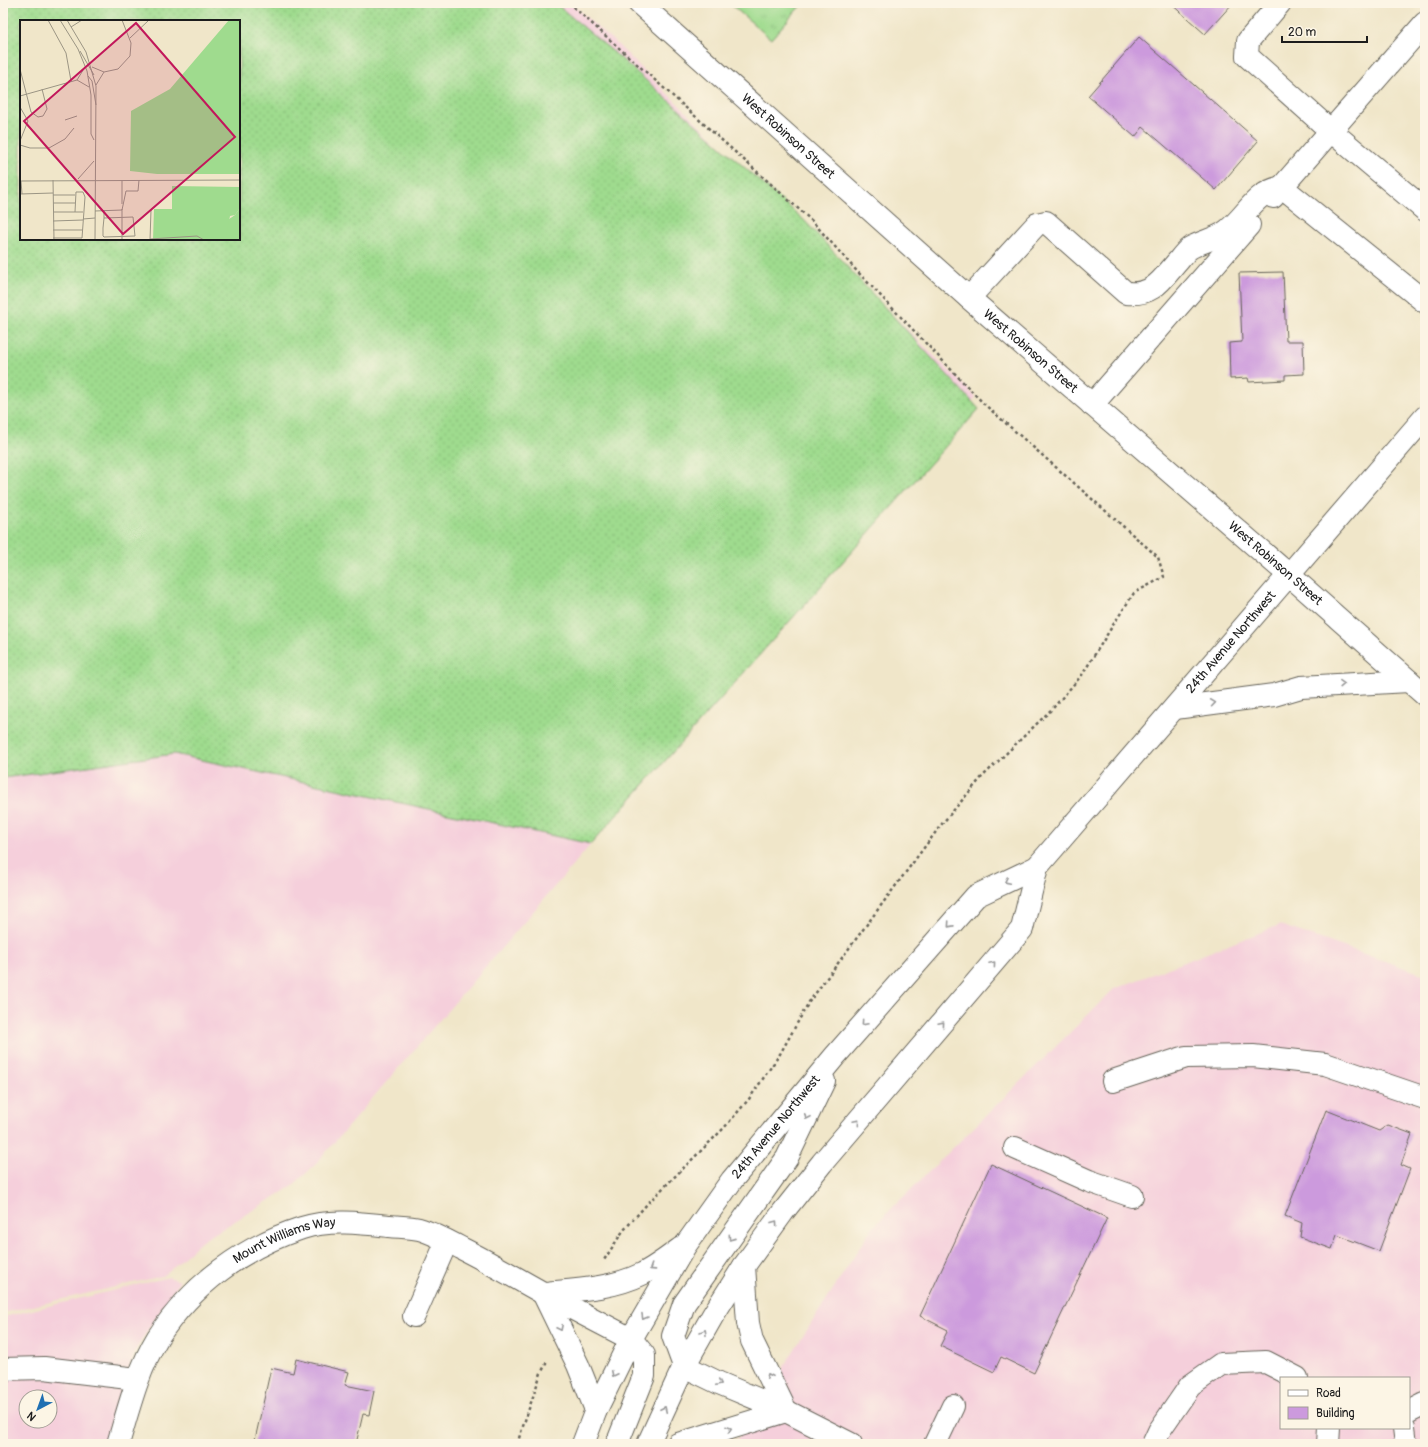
<svg xmlns="http://www.w3.org/2000/svg" width="1428" height="1447" viewBox="0 0 1428 1447" font-family="Pangolin,sans-serif">
	<defs>
		<pattern id="grass-dots" width="8" height="8" patternUnits="userSpaceOnUse"><rect width="8" height="8" fill="#9fdb8e"/><path d="M2 2h.1M6 6h.1" fill="none" stroke="#88bb7a" stroke-width="1.8" stroke-linecap="round"/></pattern>
		<pattern id="park-tufts" width="24" height="20" patternUnits="userSpaceOnUse"><rect width="24" height="20" fill="#9fdb8e"/><path d="M3 7l-1-3M5 7V3M7 7l1-3M15 17l-1-3M17 17v-4M19 17l1-3" fill="none" stroke="#88bb7a"/></pattern>
	</defs>
	<rect width="100%" height="100%" fill="#fcf5e5"/>
	<filter id="ink" filterUnits="userSpaceOnUse"><feTurbulence type="fractalNoise" baseFrequency=".025" numOctaves="2"/><feDisplacementMap in="SourceGraphic" scale="8" xChannelSelector="R" yChannelSelector="G"/><feConvolveMatrix kernelMatrix="1 2 1 2 8 2 1 2 1" color-interpolation-filters="sRGB"/></filter>
	<filter id="wash" filterUnits="userSpaceOnUse"><feTurbulence type="fractalNoise" baseFrequency=".012" numOctaves="4" result="noise"/><feDisplacementMap in="SourceGraphic" scale="16" xChannelSelector="R" yChannelSelector="G"/><feGaussianBlur stdDeviation="0.9" result="paint"/><feColorMatrix in="noise" values="0 0 0 0 0 0 0 0 0 0 0 0 0 0 0 0 0 1.4 0 .05"/><feComposite in="paint" operator="in"/></filter>
	<g filter="url(#wash)">
		<rect width="100%" height="100%" fill="#f0e6c9"/>
		<g fill="#f5cfdb" fill-rule="evenodd">
			<path d="M3 3H570L617 44 976 397 314 1166 291 1187 202 1241 163 1276 3 1313ZM21 21H239V239H21Z"/>
			<path d="M1280 925 1425 975V1444H734L873 1227 1114 989ZM1281 1378H1409V1428H1281Z"/>
			<path d="M169 1277 180 1281 136 1349 104 1444H3V1317ZM26 1397H50V1421H26Z"/>
		</g>
		<path fill="url(#grass-dots)" stroke="#5e7c55" fill-rule="evenodd" d="M3 3H555L623 60 804 220 979 409 591 844 174 754 3 778ZM21 21H239V239H21Z"/>
		<path fill="url(#park-tufts)" stroke="#5e7c55" d="M729 3H803L771 39Z"/>
		<g id="blocks">
			<g fill="#cc9add">
				<path d="M1170 3H1233L1205 34Z"/>
				<path d="M1139 37 1258 141 1216 190 1143 127 1135 137 1088 96Z"/>
				<path d="M1283 272 1286 341H1303L1304 374 1285 375V380L1249 382 1248 378 1230 379 1229 343 1242 342 1239 273Z"/>
				<path d="M1326 1110 1379 1131 1388 1125 1412 1134 1401 1165 1410 1169 1379 1251 1337 1235 1332 1249 1300 1237 1302 1223 1285 1216Z"/>
				<path d="M991 1164 1107 1218 1034 1373 1001 1357 994 1372 940 1346 948 1330 920 1316Z"/>
				<path d="M296 1359 349 1372 345 1385 374 1391 369 1415 363 1414 356 1444H254L271 1368 293 1373Z"/>
			</g>
		</g>
	</g>
	<g filter="url(#ink)">
		<use href="#blocks" fill-opacity="0" stroke="#666359" stroke-width="1"/>
		<g fill="none" stroke-linecap="round" stroke-linejoin="round">
			<g stroke="#666359" stroke-width="24">
				<g id="minor">
					<path d="M1280 3 1248 41 1247 56 1331 131 1425 210"/>
					<path d="M1273 197 1425 23"/>
					<path d="M969 298 1037 224 1046 222 1126 293C1154 296 1162 279 1179 260 1182 256 1186 251 1190 248 1202 241 1217 239 1228 230 1249 213 1254 193 1282 187L1425 302"/>
					<path d="M1092 405 1249 225"/>
					<path d="M1113 1081 1186 1057 1253 1056 1325 1064 1425 1098"/>
					<path d="M1015 1148 1089 1181 1132 1196"/>
					<path d="M414 1316 447 1241"/>
					<path d="M3 1369 44 1368 137 1379"/>
					<path d="M786 1411 851 1444"/>
					<path d="M1409 1412 1425 1404"/>
					<path d="M1404 1428 1406 1444"/>
					<path id="s1" d="M118 1444C129 1407 138 1370 158 1337 192 1285 243 1247 302 1228 329 1219 362 1223 389 1226 399 1227 410 1227 419 1229 433 1233 448 1241 461 1248 489 1262 516 1278 543 1293"/>
					<path d="M935 1444 953 1406"/>
					<path d="M1153 1444 1159 1431 1190 1386 1221 1364 1266 1362 1297 1378"/>
					<path d="M1328 1444 1329 1428"/>
				</g>
			</g>
			<g stroke="#666359" stroke-width="24">
				<g id="major">
					<path id="s2" d="M639 3 969 298 1289 575 1425 695"/>
					<path d="M1175 708 1274 695 1301 687 1409 681"/>
					<path d="M744 1266 748 1323 752 1341 786 1411"/>
					<path d="M543 1293 631 1339 644 1355V1376L617 1444"/>
					<path d="M543 1293C576 1290 611 1289 642 1274 656 1267 669 1257 681 1248"/>
					<path d="M543 1293 578 1365 596 1410"/>
					<path d="M786 1411 719 1383 684 1366 673 1336 684 1304 787 1158 824 1081"/>
					<path id="s3" d="M583 1444 596 1410 631 1339 685 1246 732 1180 835 1056 976 896 1037 867 1425 417"/>
					<path d="M648 1444 684 1366 713 1315 744 1266 783 1212 822 1163 1022 929 1037 867"/>
					<path d="M678 1444 786 1411"/>
				</g>
			</g>
			<g stroke="#666359" stroke-width="2.5" stroke-dasharray="3 3" stroke-linecap="butt">
				<path d="M569 3 812 221 854 268 984 404 1158 557 1164 577 1134 593 1113 625 1082 675 1053 708 982 777 941 825 809 1002 780 1054 749 1099 724 1128 648 1203 623 1231 604 1260"/>
				<path d="M517 1444 541 1373 547 1362"/>
			</g>
			<use href="#minor" stroke="#fff" stroke-width="22"/>
			<use href="#major" stroke="#fff" stroke-width="22"/>
		</g>
		<defs><path id="oneway-chevron" d="M-2-3.5L2.5 0L-2 3.5" fill="none" stroke-width="1.6" stroke-linecap="round" stroke-linejoin="round"/></defs>
		<g stroke="#999">
			<use href="#oneway-chevron" transform="translate(1342 684) rotate(-2)"/>
			<use href="#oneway-chevron" transform="translate(1213 703) rotate(-8)"/>
			<use href="#oneway-chevron" transform="translate(1007 881) rotate(154)"/>
			<use href="#oneway-chevron" transform="translate(950 925) rotate(132)"/>
			<use href="#oneway-chevron" transform="translate(993 964) rotate(-50)"/>
			<use href="#oneway-chevron" transform="translate(864 1023) rotate(131)"/>
			<use href="#oneway-chevron" transform="translate(942 1024) rotate(-49)"/>
			<use href="#oneway-chevron" transform="translate(807 1117) rotate(115)"/>
			<use href="#oneway-chevron" transform="translate(857 1122) rotate(-49)"/>
			<use href="#oneway-chevron" transform="translate(775 1223) rotate(-54)"/>
			<use href="#oneway-chevron" transform="translate(731 1238) rotate(125)"/>
			<use href="#oneway-chevron" transform="translate(652 1268) rotate(147)"/>
			<use href="#oneway-chevron" transform="translate(644 1317) rotate(120)"/>
			<use href="#oneway-chevron" transform="translate(560 1328) rotate(64)"/>
			<use href="#oneway-chevron" transform="translate(704 1332) rotate(-60)"/>
			<use href="#oneway-chevron" transform="translate(614 1374) rotate(116)"/>
			<use href="#oneway-chevron" transform="translate(769 1376) rotate(-115)"/>
			<use href="#oneway-chevron" transform="translate(719 1383) rotate(25)"/>
			<use href="#oneway-chevron" transform="translate(664 1409) rotate(-65)"/>
			<use href="#oneway-chevron" transform="translate(729 1429) rotate(-19)"/>
		</g>
	</g>
	<g text-anchor="middle" dominant-baseline="central" stroke-width="3.5" stroke-linejoin="round" paint-order="stroke">
		<g font-size="13" fill="#1c1c1c" stroke="#fcf5e5">
			<text stroke="none"><textPath href="#s2" startOffset="200">West Robinson Street</textPath></text>
			<text stroke="none"><textPath href="#s2" startOffset="524">West Robinson Street</textPath></text>
			<text stroke="none"><textPath href="#s2" startOffset="848">West Robinson Street</textPath></text>
			<text stroke="none"><textPath href="#s3" startOffset="1043">24th Avenue Northwest</textPath></text>
			<text stroke="none"><textPath href="#s3" startOffset="373">24th Avenue Northwest</textPath></text>
			<text stroke="none"><textPath href="#s1" startOffset="278">Mount Williams Way</textPath></text>
		</g>
	</g>
	<g transform="translate(20 20)">
		<rect width="220" height="220" fill="#f0e6c9"/>
		<path d="M209 0H220V154H137L110 151 111 91 150 69ZM220 188V220H186V215L215 195Z" fill="#9fdb8e"/>
		<path d="M152 166 220 167V188L215 195 210 196 206 215H186V220H133L134 189H152Z" fill="#9fdb8e"/>
		<path fill="none" stroke="#9b9584" stroke-width="1" d="M28 0 46 33 51 61M40 0 58 29 67 51 71 75V114L74 120M47 0 66 32 76 66 75 220M51 7 62 0M110 18 129 0M60 31 74 55M72 47 84 52M0 49 11 92 18 97 23 96 27 89 22 69M84 52 98 49 110 36 111 23 102 0M68 56 72 61 76 85M57 60 69 67M57 60 65 47M76 65 84 52M0 76 57 60M0 87 8 101 0 121M45 100 57 96M0 125 10 128H29L45 119 54 108M58 159 74 141M33 160 34 220M0 161 220 160M1 161 2 174M0 174 33 173M33 175H55M33 183H55M102 184V160M75 191 102 190 106 171H118L119 160M33 192H63M84 198 113 197 115 216 84 217 83 216V208L84 198V190M63 199 75 198M33 201 63 200M33 210H63M33 218H62L65 177 63 172H56L55 192M130 219 177 216 184 220M102 220V189M130 220 131 190"/>
		<path fill="#c2185b" fill-opacity="0.15" stroke="#c2185b" stroke-width="2" d="M116 3 215 117 103 214 4 101Z"/>
		<rect width="220" height="220" fill="none" stroke="#1c1c1c" stroke-width="2"/>
	</g>
	<rect width="1428" height="1447" fill="none" stroke="#fcf5e5" stroke-width="16"/>
	<rect x="1280" y="1377" width="130" height="52" fill="#fcf5e5" stroke="#a29e95"/>
	<rect x="1288" y="1390" width="20" height="6" fill="#ffffff" stroke="#a29e95"/>
	<text x="1316" y="1397" font-size="12" fill="#1c1c1c">Road</text>
	<rect x="1288" y="1407" width="20" height="12" fill="#cc9add" stroke="#a29e95"/>
	<text x="1316" y="1417" font-size="12" fill="#1c1c1c">Building</text>
	<g transform="translate(38 1409) rotate(221)"><circle r="19" fill="#fcf5e5" stroke="#a29e95"/>
	<path d="M0-3L7 15L0 10L-7 15Z" fill="#1f6fb2"/>
	<text y="-6" font-size="11" font-weight="bold" text-anchor="middle" fill="#1c1c1c">N</text>
	</g>
	<path d="M1282 36v6h85v-6" fill="none" stroke="#1c1c1c" stroke-width="2"/>
	<text x="1288" y="36" font-size="12" fill="#1c1c1c" stroke="#fcf5e5" stroke-width="3" paint-order="stroke">20 m</text>
</svg>
